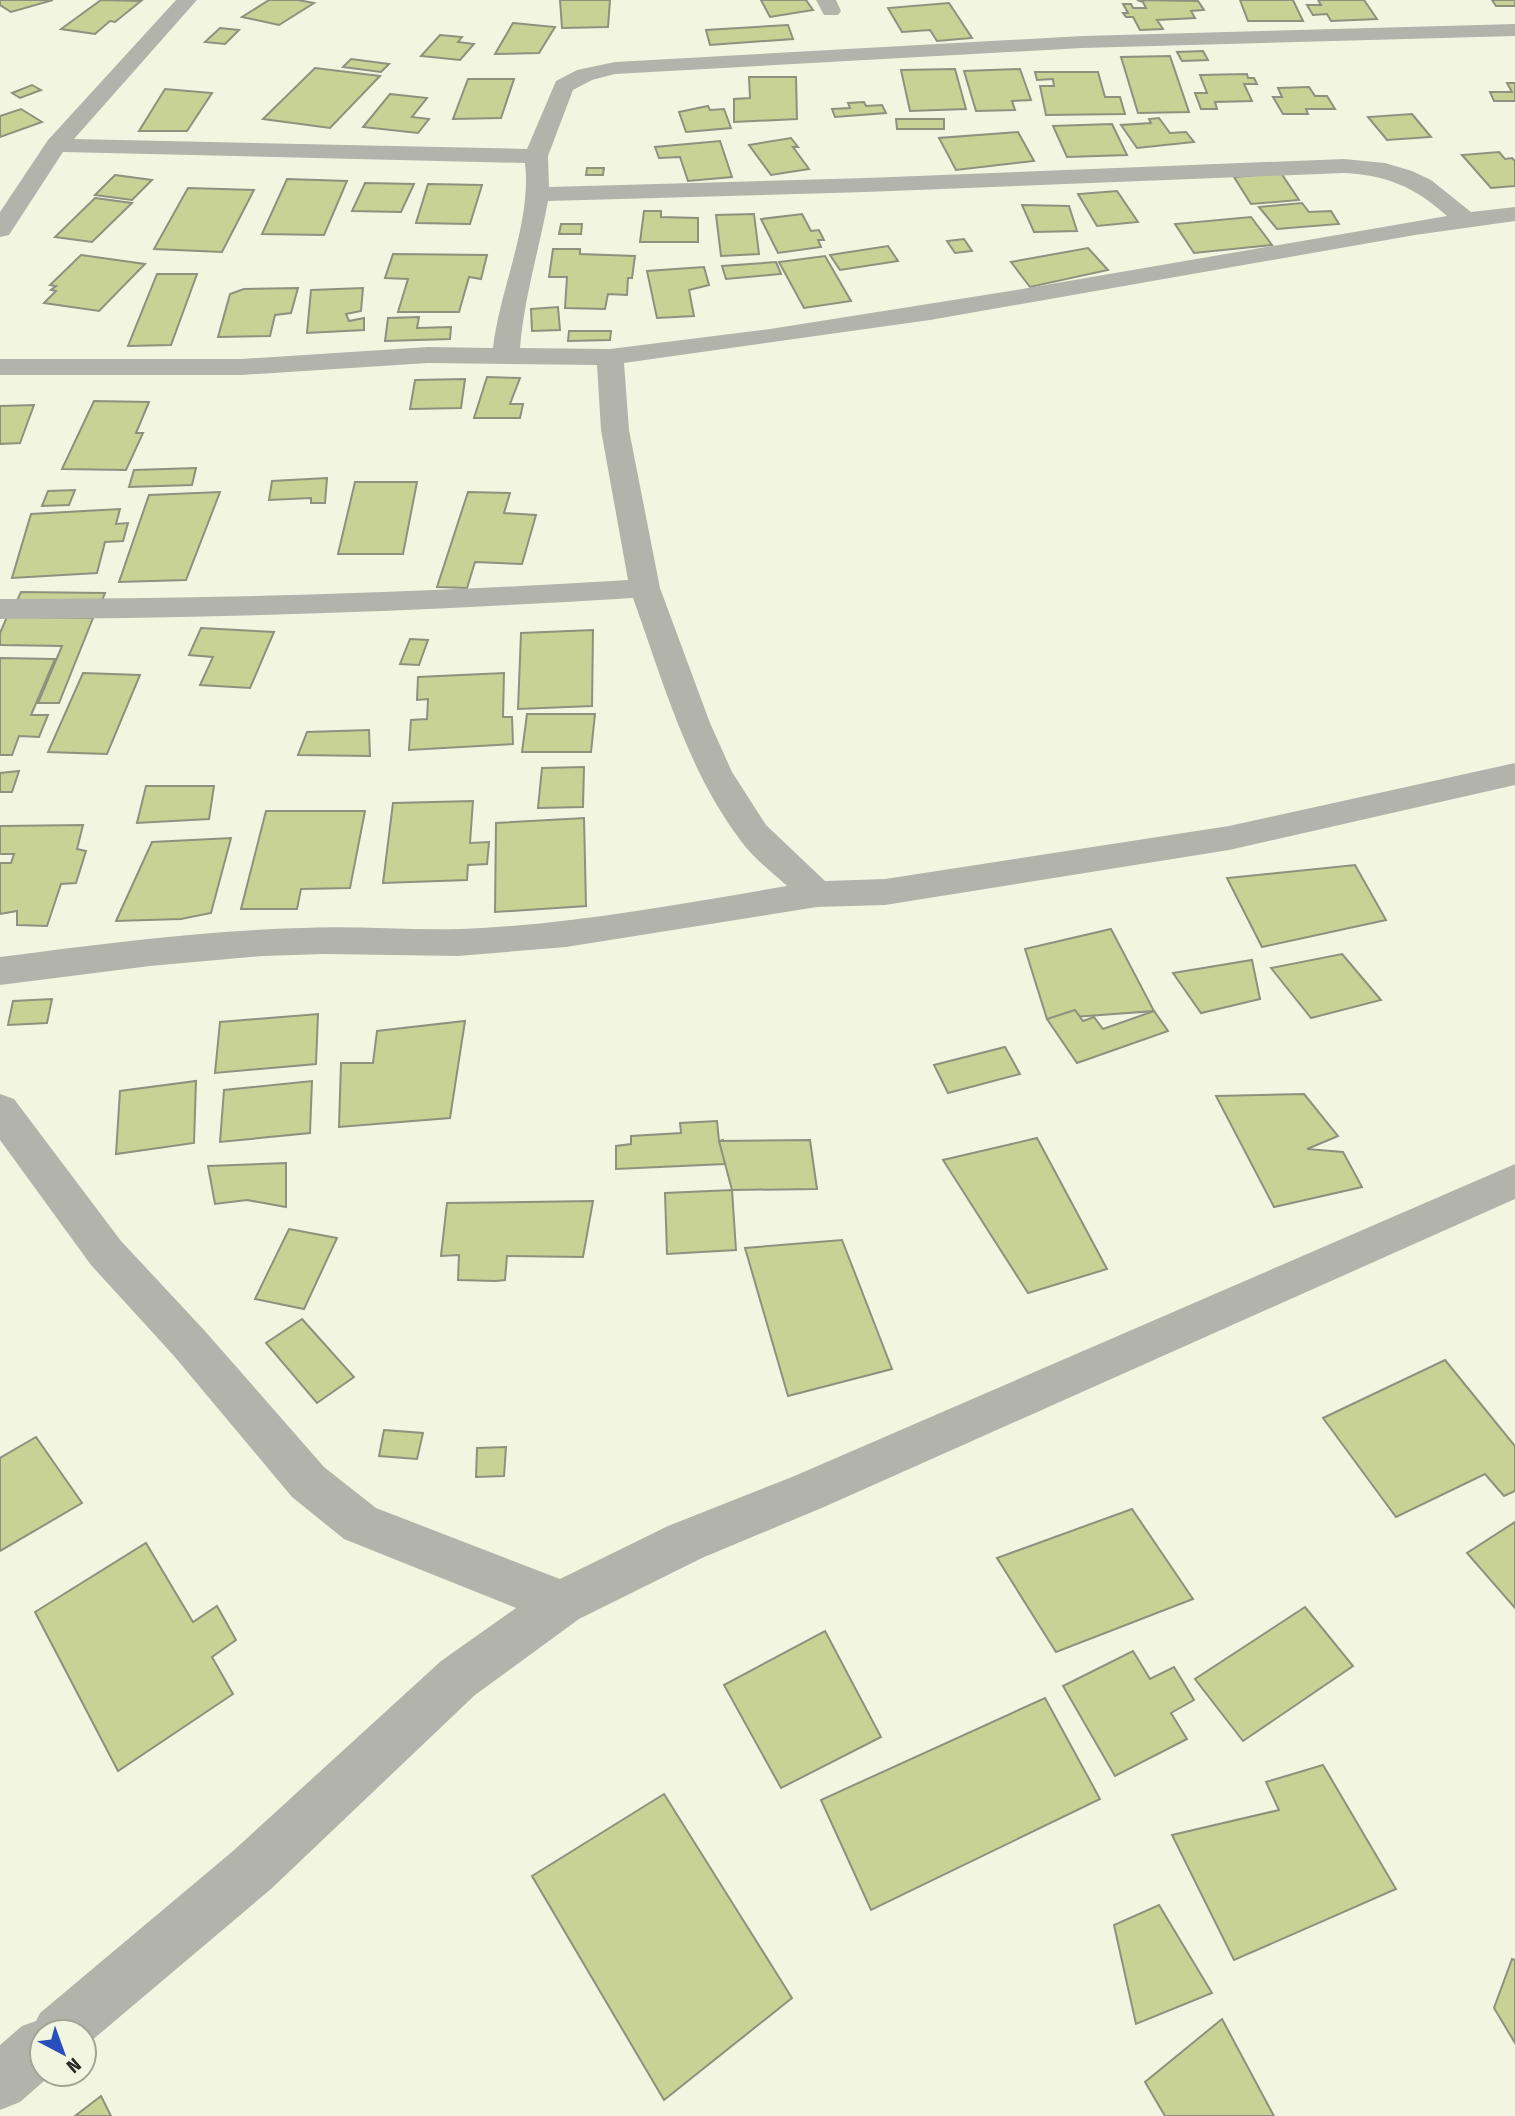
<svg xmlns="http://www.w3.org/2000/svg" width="1515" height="2116" viewBox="0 0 1515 2116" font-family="'Fira Sans Condensed',sans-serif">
	<rect width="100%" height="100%" fill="#f2f6e1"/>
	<g fill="#c8d295" stroke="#8d917e" stroke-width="2">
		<path d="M0 0H53L11 12 0 5Z"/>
		<path d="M101 0 141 1 115 22 110 21 95 34 61 29Z"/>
		<path d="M269 0H298L314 3 279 25 242 17Z"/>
		<path d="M560 0H610L608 27 562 28Z"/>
		<path d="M761 0H806L813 10 770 17Z"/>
		<path d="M1137 0 1198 1 1204 10 1191 11 1195 18 1157 20 1163 29 1140 30 1133 17H1126L1123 13H1128L1123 4H1131L1133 8H1146L1143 2Z"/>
		<path d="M1240 0H1293L1303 21H1248Z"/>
		<path d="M1318 0H1364L1377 19 1331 21 1327 14 1313 15 1307 5H1321Z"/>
		<path d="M1492 0H1515V6H1496Z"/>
		<path d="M949 3 972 38 937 41 930 30 902 32 888 8Z"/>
		<path d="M513 23 555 27 539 53 495 54Z"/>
		<path d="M788 25 793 39 710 45 706 30Z"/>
		<path d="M220 28 239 30 225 44 205 42Z"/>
		<path d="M440 35 462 37 458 42 474 44 460 60 421 56Z"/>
		<path d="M1203 51 1208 60 1182 61 1177 52Z"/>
		<path d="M1170 56 1189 112 1138 113 1121 57Z"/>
		<path d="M351 59 389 64 381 72 343 67Z"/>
		<path d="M315 68 380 76 330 128 263 119Z"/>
		<path d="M955 69 966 109 910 111 901 70Z"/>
		<path d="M1020 69 1031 100 1012 101 1015 110 976 111 964 71Z"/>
		<path d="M1035 72H1098L1105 97H1120L1125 114 1046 115 1040 86H1054L1053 79 1037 80Z"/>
		<path d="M1247 74 1248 78H1254L1257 84H1244L1252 101 1215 102 1217 109H1201L1195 93H1207L1200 75Z"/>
		<path d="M749 77H796L797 119 734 122V99L750 98Z"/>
		<path d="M468 79H514L501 118 453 119Z"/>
		<path d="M1507 83H1515V101H1494L1490 92H1512Z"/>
		<path d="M32 85 41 90 20 98 12 93Z"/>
		<path d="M1309 87 1315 96H1327L1335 109H1306L1308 114H1283L1273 97H1282L1278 88Z"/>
		<path d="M165 89 212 93 187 131H139Z"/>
		<path d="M390 94 427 98 412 117 429 119 418 133 363 127Z"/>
		<path d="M864 102 866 106 882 105 886 113 835 117 832 109 850 108 848 103Z"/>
		<path d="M708 106 710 110 724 109 731 128 686 132 679 112Z"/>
		<path d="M21 109 42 122 0 137V116Z"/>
		<path d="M1412 114 1431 137 1387 140 1368 117Z"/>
		<path d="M1159 118 1170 133 1186 132 1194 142 1137 148 1121 125 1151 123 1149 119Z"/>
		<path d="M896 119H944V129H897Z"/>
		<path d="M1112 124 1127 155 1067 157 1053 126Z"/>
		<path d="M1018 132 1034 161 956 170 939 138Z"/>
		<path d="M791 138 798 147H793L809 169 771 175 749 145Z"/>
		<path d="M720 141 732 177 688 181 680 157 659 158 655 147Z"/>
		<path d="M1499 152 1505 159 1512 158 1515 161V186L1491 188 1462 155Z"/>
		<path d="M587 168H604L603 175H586Z"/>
		<path d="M1281 173 1299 200 1251 204 1234 177Z"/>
		<path d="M115 175 152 180 132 200 95 195Z"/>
		<path d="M287 179 347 181 324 235 262 234Z"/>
		<path d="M365 183 414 184 401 212 352 211Z"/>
		<path d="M428 184 482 185 470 224 416 223Z"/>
		<path d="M188 188 254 190 222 252 154 249Z"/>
		<path d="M1117 191 1138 222 1097 226 1078 194Z"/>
		<path d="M95 198 132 203 92 242 55 237Z"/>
		<path d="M1302 203 1309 212 1331 211 1339 224 1277 229 1259 207Z"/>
		<path d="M1022 205 1069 206 1077 231 1034 232Z"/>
		<path d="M644 211H661V217L698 218V242H640Z"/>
		<path d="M754 214 759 254 721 256 716 215Z"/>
		<path d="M802 214 811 231 819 230 824 240H818L821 247 778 253 761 219Z"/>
		<path d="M1251 217 1272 245 1194 253 1175 224Z"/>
		<path d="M561 224H582L581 234H559Z"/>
		<path d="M964 239 972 251 955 253 947 241Z"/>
		<path d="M888 246 898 261 840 270 830 255Z"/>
		<path d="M1088 248 1108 270 1030 287 1011 262Z"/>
		<path d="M553 249H580V254L635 256 632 278H628L627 295 608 294 605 309 565 308 567 277H549Z"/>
		<path d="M393 254 487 255 481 279 469 277 459 312H398L408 279 385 278Z"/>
		<path d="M81 255 145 264 99 311 44 303 56 291 51 290 56 286 50 285Z"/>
		<path d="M825 256 851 301 804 308 779 262Z"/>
		<path d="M776 262 781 274 726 279 722 266Z"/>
		<path d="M704 267 709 285 689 290 694 316 657 318 647 271Z"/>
		<path d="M157 274H197L171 345 128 346Z"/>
		<path d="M298 288 291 313 275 315 270 336 218 337 230 294 244 289Z"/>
		<path d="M363 288 361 311 346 314 349 321 364 318V330L307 333 311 290Z"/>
		<path d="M558 307 560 330 532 331 531 309Z"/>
		<path d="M419 317 417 328 451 327 450 339 385 341 388 318Z"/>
		<path d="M569 331H611L610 340 568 341Z"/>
		<path d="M487 377 520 378 510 404H523L520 418H474Z"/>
		<path d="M465 379 461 408 410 409 415 380Z"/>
		<path d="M94 401 149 402 136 433H143L126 470 62 469Z"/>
		<path d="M34 405 20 443 0 444V406Z"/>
		<path d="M196 468 192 485 129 487 134 470Z"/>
		<path d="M327 478 325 503H311V498L269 500 272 481Z"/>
		<path d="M355 482H417L403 554H338Z"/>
		<path d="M75 490 69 505 42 506 48 491Z"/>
		<path d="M220 492 186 580 119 582 149 495Z"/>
		<path d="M468 492 510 493 504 513 536 515 522 564 475 562 467 588 437 587Z"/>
		<path d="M120 509 116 524 128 523 123 541 105 542 97 573 12 578 31 514Z"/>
		<path d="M21 592 105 593 99 608 14 607Z"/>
		<path d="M7 617 93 618 59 703H38L62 646 0 645V633Z"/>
		<path d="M201 628 274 632 250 688 200 685 213 657 189 655Z"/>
		<path d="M593 630 592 706 518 709 521 633Z"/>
		<path d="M410 639 428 640 419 665 400 664Z"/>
		<path d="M0 658 55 659 31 715H48L39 737 19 736 12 755H0Z"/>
		<path d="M83 673 140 675 107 754 48 752Z"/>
		<path d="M504 673 503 717H512L513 744 409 750 411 720 427 719 428 699 417 700 418 677Z"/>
		<path d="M527 714H595L591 752H522Z"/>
		<path d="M369 730 370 756 298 755 307 732Z"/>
		<path d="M584 767 583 807 538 808 542 768Z"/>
		<path d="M19 771 12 792H0V773Z"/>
		<path d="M146 786H214L209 819 137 823Z"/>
		<path d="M473 801 470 843 489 842 487 864 468 865 467 880 383 883 393 803Z"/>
		<path d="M266 811H365L350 888 301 889 297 909H241Z"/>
		<path d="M584 818 586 906 495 912 496 823Z"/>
		<path d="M83 825 77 849 86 851 76 883 61 884 47 926 17 925V911L0 914V863H11L14 854H0V826Z"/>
		<path d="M231 838 211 913 181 919 116 921 152 842Z"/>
		<path d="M1355 865 1386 920 1262 947 1227 878Z"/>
		<path d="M1111 929 1154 1011 1047 1019 1025 949Z"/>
		<path d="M1342 954 1381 1000 1311 1018 1271 968Z"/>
		<path d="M1252 960 1260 999 1201 1013 1173 973Z"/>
		<path d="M52 999 47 1023 8 1025 13 1001Z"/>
		<path d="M1075 1010 1083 1021 1094 1017 1103 1029 1154 1011 1168 1031 1077 1063 1047 1019Z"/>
		<path d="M318 1014 316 1064 215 1073 220 1022Z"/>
		<path d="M465 1021 450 1118 339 1127 341 1063H373L377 1031Z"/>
		<path d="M1005 1047 1020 1074 948 1093 934 1065Z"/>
		<path d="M196 1081 194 1143 116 1154 120 1091Z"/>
		<path d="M312 1081 310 1133 220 1142 224 1090Z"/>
		<path d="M1304 1094 1338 1136 1307 1149 1343 1152 1362 1187 1274 1207 1216 1096Z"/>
		<path d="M717 1121 719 1141 723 1140 725 1164 616 1169V1146L631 1144V1136L681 1133 680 1123Z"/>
		<path d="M1037 1138 1107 1269 1028 1293 943 1160Z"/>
		<path d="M810 1140 817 1189 732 1190 719 1141Z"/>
		<path d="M286 1163V1207L247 1200 215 1204 208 1166Z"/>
		<path d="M732 1190 736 1250 667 1254 665 1193Z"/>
		<path d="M593 1201 583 1257 507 1256 505 1280 496 1281 458 1280 459 1255 441 1256 447 1203Z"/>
		<path d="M289 1229 337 1238 304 1309 255 1299Z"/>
		<path d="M842 1240 892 1369 788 1396 745 1248Z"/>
		<path d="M302 1319 354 1377 317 1403 266 1343Z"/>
		<path d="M1445 1360 1515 1446V1491L1504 1496 1485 1474 1396 1517 1323 1418Z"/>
		<path d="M384 1430 423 1433 417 1459 379 1456Z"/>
		<path d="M36 1437 82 1503 0 1551V1458Z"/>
		<path d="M506 1447 504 1476 476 1477 477 1448Z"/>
		<path d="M1132 1509 1193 1599 1056 1652 997 1558Z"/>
		<path d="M1515 1522V1608L1467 1553Z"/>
		<path d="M146 1543 193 1622 217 1606 236 1640 212 1657 233 1694 118 1771 35 1612Z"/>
		<path d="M1305 1607 1353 1666 1243 1741 1195 1679Z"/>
		<path d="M825 1631 881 1737 781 1788 724 1685Z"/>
		<path d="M1133 1651 1150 1679 1174 1667 1194 1700 1171 1713 1187 1739 1115 1776 1063 1686Z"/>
		<path d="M1045 1698 1100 1799 871 1910 821 1800Z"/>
		<path d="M1323 1765 1396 1889 1234 1960 1172 1835 1279 1810 1266 1782Z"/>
		<path d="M664 1794 792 1998 664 2100 532 1876Z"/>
		<path d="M1159 1905 1212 1993 1136 2024 1114 1925Z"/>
		<path d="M1512 1959 1515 1960V2043L1494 2008Z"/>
		<path d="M1222 2019 1274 2116H1165L1145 2082Z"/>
		<path d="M101 2096 111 2116H75Z"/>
	</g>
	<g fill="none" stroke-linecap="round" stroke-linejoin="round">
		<g fill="#b2b4ab" fill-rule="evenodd">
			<path d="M176 0H197L74 139 527 149 556 81 577 70 615 62 1082 36 1515 24V36L1082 48 615 74 592 80 573 90 548 156 549 187 866 178 1344 159 1385 163 1412 171 1431 180 1471 212 1515 207V221L1415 235 930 320 624 363 629 430 660 588 710 723 732 772 766 825 825 881 885 879 1229 826 1515 763V785L1229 850 885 905 817 907 566 947 458 956 324 954 263 956 150 966 0 985V957C100 944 200 931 301 928 361 925 422 932 482 928 584 922 686 903 787 886 772 872 753 858 741 841 687 770 663 681 633 598 422 611 212 619 0 619V599C210 599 419 593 628 580L601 430 597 365 428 363 241 375H0V359H241L428 347 493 348C500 288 532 222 525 163L63 152 9 235 0 237V212L48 140ZM1344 173C1386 175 1415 187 1447 216L1010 291 770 329 610 349 520 348C524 298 539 250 548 201L866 192Z"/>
			<path d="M816 0H836L841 11 838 15H824Z"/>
			<path d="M0 1094 14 1099 121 1241 204 1330 324 1467 376 1508 560 1579 668 1526 792 1477 1515 1164V1199L824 1507 702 1558 579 1619 475 1695 271 1889 84 2047V2032H42V2074H52L20 2102 0 2110V2045L22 2026 36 2021 40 2013 233 1851 441 1661 516 1608 344 1539 292 1497 174 1356 91 1265 0 1140Z"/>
		</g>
	</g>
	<g transform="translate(63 2053) rotate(139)"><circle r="33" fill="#f2f6e1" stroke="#a2a495" stroke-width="2"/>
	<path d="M0-5L12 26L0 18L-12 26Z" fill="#284dbd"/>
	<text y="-10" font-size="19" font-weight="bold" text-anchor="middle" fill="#292a23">N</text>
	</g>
</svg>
